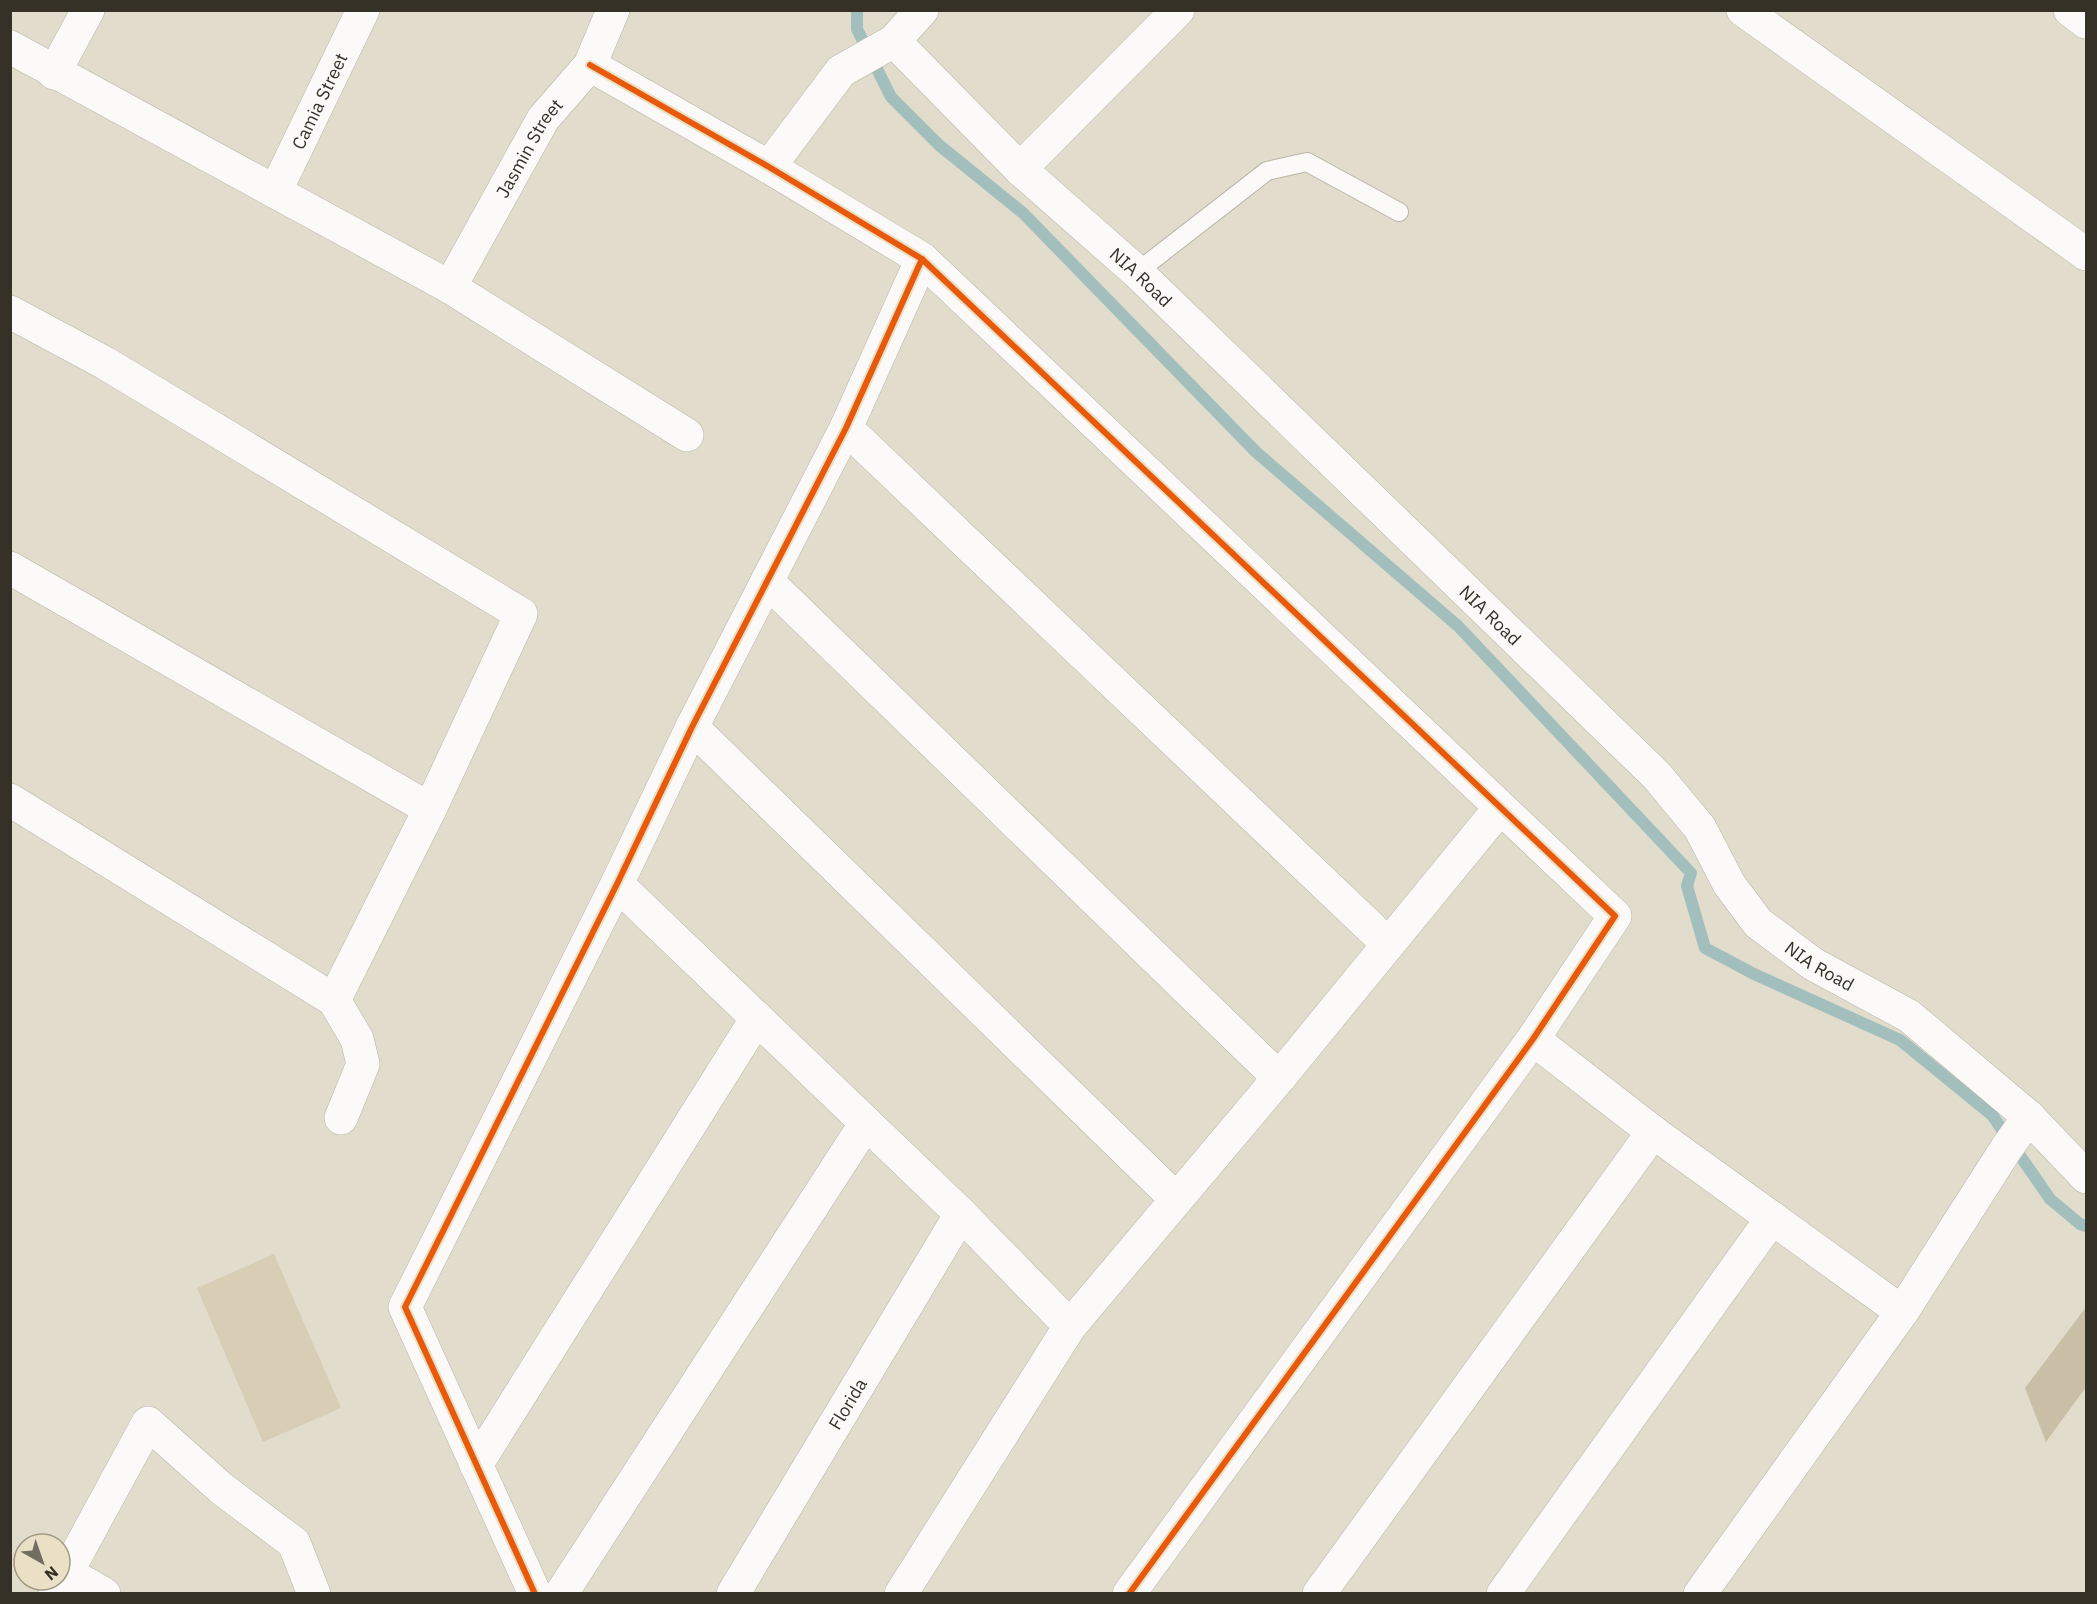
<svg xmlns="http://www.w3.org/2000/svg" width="2097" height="1604" viewBox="0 0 2097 1604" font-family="'IBM Plex Sans',sans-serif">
	<rect width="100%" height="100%" fill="#e2dccd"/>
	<path fill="#d8ceb5" d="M274 1254 341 1408 263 1442 197 1288Z"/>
	<path fill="#c9bfa7" d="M2086 1307V1387L2046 1442 2025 1388Z"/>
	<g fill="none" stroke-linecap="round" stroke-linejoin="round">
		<path stroke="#a3bfbd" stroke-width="12" d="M857 10V29L891 97 939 145 1023 213 1256 452 1458 626 1691 873 1687 886 1705 948 1754 974 1900 1040 1992 1115 2050 1199 2080 1224 2086 1226"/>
		<g stroke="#bab5a9" stroke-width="20">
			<path id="lane" d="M1137 272 1267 171 1307 162 1399 212"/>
		</g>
		<g stroke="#bab5a9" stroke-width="34">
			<g id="street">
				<path d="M1743 10 2086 254"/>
				<path d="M2070 10 2086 22"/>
				<path id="s1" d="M894 41 1020 169 1137 272 1657 776 1700 828 1729 884 1758 923 1813 964 1909 1016 2029 1117 2086 1177"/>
				<path d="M10 47 450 287 687 435"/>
				<path d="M590 65 769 167 922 259 1615 916 1533 1039 1129 1594"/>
				<path d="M54 73 88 10"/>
				<path d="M769 167 841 71 894 41 922 10"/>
				<path d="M1020 169 1178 10"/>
				<path id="s2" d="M276 190 363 10"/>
				<path id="s3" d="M450 287 543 119 590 65 613 10"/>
				<path d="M10 312 105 363 521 614 430 809 334 1000"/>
				<path d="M846 428 1388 944"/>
				<path d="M10 568 430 809"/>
				<path d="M767 581 1279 1078"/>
				<path d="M692 727 1176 1199"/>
				<path d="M10 800 334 1000 357 1039 363 1064 341 1118"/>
				<path d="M617 884 961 1214 1070 1326"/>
				<path d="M1533 1039 1653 1132 1902 1312"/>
				<path d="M476 1465 757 1018"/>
				<path d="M66 1572 104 1594"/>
				<path d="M55 1594 148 1423 222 1489 294 1543 314 1594"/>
				<path d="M535 1594 405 1307 617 884 692 727 846 428 922 259"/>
				<path d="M561 1594 866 1123"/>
				<path id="s4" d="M733 1594 961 1214"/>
				<path d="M901 1594 1070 1326 1279 1078 1500 808"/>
				<path d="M1319 1594 1653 1132"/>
				<path d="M1503 1594 1772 1218"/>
				<path d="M1700 1594 1902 1312 2006 1149 2029 1117"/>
			</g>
		</g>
		<use href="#lane" stroke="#fbfaf8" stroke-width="18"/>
		<use href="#street" stroke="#fbfaf8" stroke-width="33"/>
		<g stroke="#eae0c5" stroke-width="10">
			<g id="cycleway">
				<path d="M590 65 769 167 922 259 1615 916 1533 1039 1129 1594"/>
				<path d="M535 1594 405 1307 617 884 692 727 846 428 922 259"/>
			</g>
		</g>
		<use href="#cycleway" stroke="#e8590c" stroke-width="6"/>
	</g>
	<g text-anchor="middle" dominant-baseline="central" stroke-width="4.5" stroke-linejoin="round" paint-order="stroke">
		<g font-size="18" fill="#353127" stroke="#eae0c5">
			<text stroke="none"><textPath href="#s2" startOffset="99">Camia Street</textPath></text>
			<text stroke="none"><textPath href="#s3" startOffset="160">Jasmin Street</textPath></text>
			<text stroke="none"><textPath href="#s1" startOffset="342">NIA Road</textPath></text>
			<text stroke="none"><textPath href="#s1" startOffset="828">NIA Road</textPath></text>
			<text stroke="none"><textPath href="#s1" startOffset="1314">NIA Road</textPath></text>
			<text stroke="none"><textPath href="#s4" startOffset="222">Florida</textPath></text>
		</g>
	</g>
	<rect width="2097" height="1604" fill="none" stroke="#353127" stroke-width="24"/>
	<g transform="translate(42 1562) rotate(140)"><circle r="28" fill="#eae0c5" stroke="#a29a86" stroke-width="1.5"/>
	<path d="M0-4.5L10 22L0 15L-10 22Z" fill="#726d61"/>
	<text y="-9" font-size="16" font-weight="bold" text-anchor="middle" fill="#353127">N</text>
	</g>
</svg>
